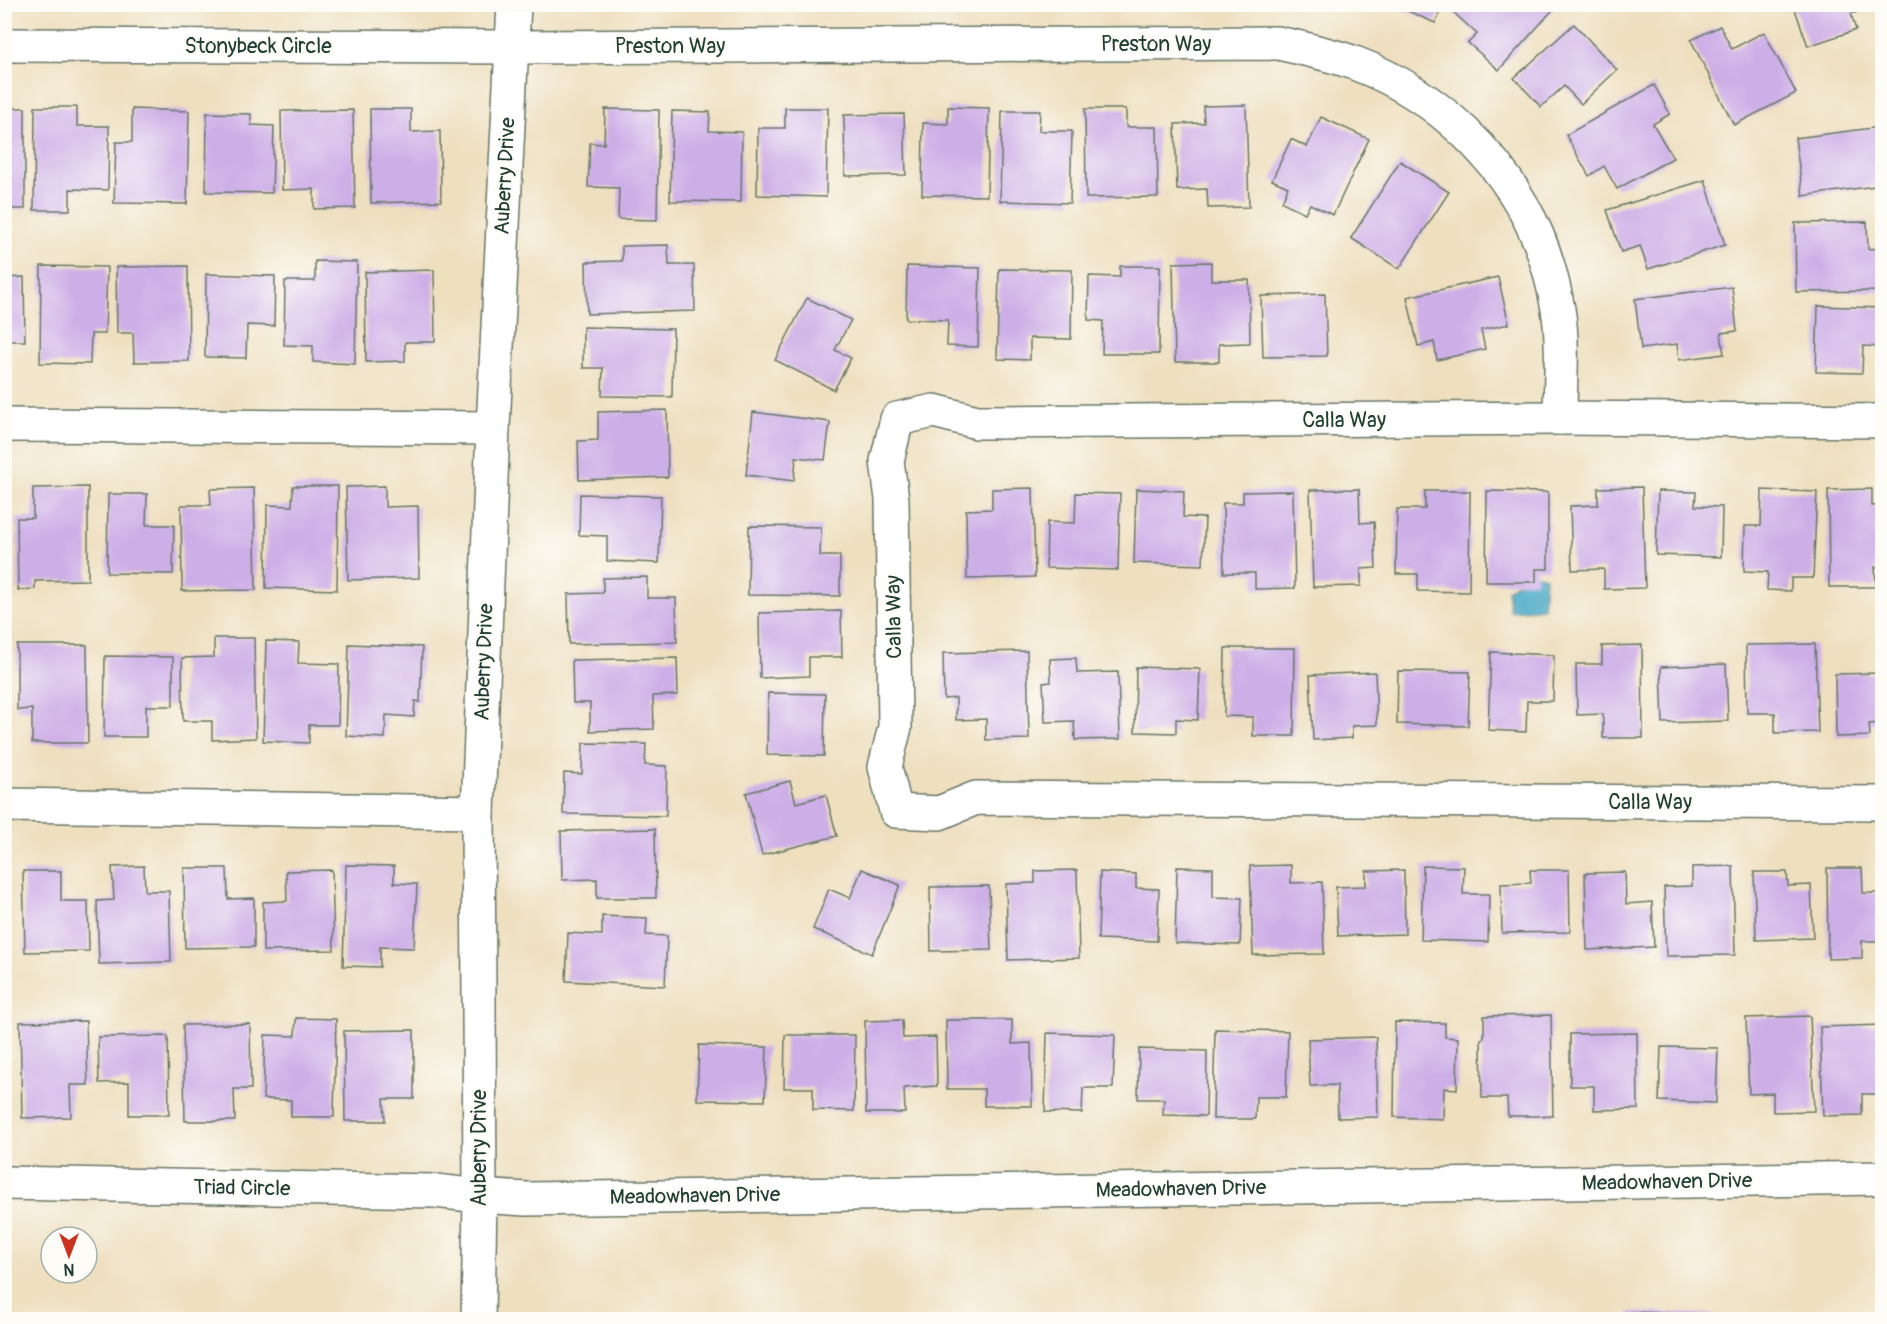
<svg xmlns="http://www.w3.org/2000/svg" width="1887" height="1324" viewBox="0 0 1887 1324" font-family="Pangolin,sans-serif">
	<rect width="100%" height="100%" fill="#fdfcf7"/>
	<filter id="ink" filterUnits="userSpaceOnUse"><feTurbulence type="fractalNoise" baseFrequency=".0167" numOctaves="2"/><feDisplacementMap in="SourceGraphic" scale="12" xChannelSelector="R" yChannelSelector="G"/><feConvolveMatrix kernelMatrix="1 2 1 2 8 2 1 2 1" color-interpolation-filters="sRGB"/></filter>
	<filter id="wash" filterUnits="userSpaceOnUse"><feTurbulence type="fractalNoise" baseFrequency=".008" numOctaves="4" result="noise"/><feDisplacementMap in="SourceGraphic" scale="24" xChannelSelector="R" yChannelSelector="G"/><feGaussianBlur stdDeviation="1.35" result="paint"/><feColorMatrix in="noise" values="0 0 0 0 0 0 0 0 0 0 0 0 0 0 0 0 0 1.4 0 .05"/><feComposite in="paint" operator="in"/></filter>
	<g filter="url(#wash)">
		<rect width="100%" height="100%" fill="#eedfbf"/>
		<path fill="#47a9c6" stroke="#33737d" stroke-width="1.5" d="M1525 571 1545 577 1543 608 1510 611 1507 590 1518 582Z"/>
		<g id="blocks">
			<g fill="#cdafe7">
				<path d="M1392 4H1443L1435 23Z"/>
				<path d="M1460 4H1558L1499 70 1468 43 1477 34 1453 12Z"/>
				<path d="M1793 4H1858L1860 11 1851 14 1856 30 1808 46Z"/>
				<path d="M1574 24 1617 70 1581 104 1564 86 1541 107 1514 78Z"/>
				<path d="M1720 26 1732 49 1764 32 1796 93 1734 125 1691 40Z"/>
				<path d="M1654 85 1670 114 1653 124 1673 158 1617 189 1604 166 1589 176 1566 135Z"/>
				<path d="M1246 105 1249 207 1208 208 1207 189 1177 190 1175 124 1204 123 1203 106Z"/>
				<path d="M35 107H77V126H109L108 190 70 189V210H34Z"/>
				<path d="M948 107 989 108 987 196 922 195 923 123 948 124Z"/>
				<rect x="4" y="108" width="21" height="101"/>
				<path d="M785 108H828L826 197 757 195 758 128H785Z"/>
				<path d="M132 109 189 111 187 204 114 203 116 142H132Z"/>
				<path d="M370 109H411V132L440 131 441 201 371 203Z"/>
				<path d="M605 109 659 110 657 220 618 219 619 188 588 187 590 143 604 144Z"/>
				<path d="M1085 109H1126V127H1157L1158 197 1086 198Z"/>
				<path d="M353 110 355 208 314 209V189L282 190 281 111Z"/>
				<path d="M672 111 710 112 709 131 742 132 741 202 670 201Z"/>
				<path d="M1002 111H1040L1039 131H1072L1070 203 1000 201Z"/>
				<path d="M207 113 251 114V125L274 126 272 193 206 192Z"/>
				<path d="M904 114 906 175 845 176 844 115Z"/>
				<path d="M1321 117 1369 139 1333 215 1310 204 1305 213 1282 202 1288 187 1272 180 1291 139 1307 147Z"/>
				<path d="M1880 127 1882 148V185L1803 196 1795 138Z"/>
				<path d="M1400 161 1449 192 1399 269 1351 238Z"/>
				<path d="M1705 180 1725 245 1648 269 1640 246 1621 252 1607 210Z"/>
				<path d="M1867 222 1868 249 1882 248V291L1796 292 1795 223Z"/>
				<path d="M668 245 669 265H694L695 311 587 314 586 262 622 261V246Z"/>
				<path d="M315 261 357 262 355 364 313 362V346L284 345 285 281H315Z"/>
				<path d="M1211 262V280H1249L1250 343 1219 344V362H1175L1173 263Z"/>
				<path d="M41 266 107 267 105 334H91L90 364 40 363Z"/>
				<path d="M188 266 189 361 134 362 133 333H117L116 267Z"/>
				<path d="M907 266 980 268 978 347 947 346 948 320 906 319Z"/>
				<path d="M1120 266H1160L1159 354H1102L1103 321 1088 320 1089 276 1120 277Z"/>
				<path d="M999 269 1072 270 1071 339 1030 338V360L997 359Z"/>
				<path d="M434 270 435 342H405V361L366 362 365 272Z"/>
				<path d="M206 274 275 276 274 326 247 325 246 358 205 357Z"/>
				<path d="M24 277 25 341H4V278Z"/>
				<path d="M1498 277 1509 324 1481 330 1485 349 1437 360 1434 342 1418 346 1407 297Z"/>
				<path d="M1732 287 1737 331 1721 333 1724 354 1679 360 1677 344 1641 349 1635 299Z"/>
				<path d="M1325 294 1327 356 1263 357 1261 296Z"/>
				<path d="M807 298 851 320 835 350 851 358 834 390 775 360Z"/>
				<path d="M1818 306 1882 308V347L1863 346 1862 373 1816 372Z"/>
				<path d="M583 327 673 329 672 397 602 396 603 368H583Z"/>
				<path d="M667 410 668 477 579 480 578 441 598 440V412Z"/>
				<path d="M753 412 830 422 825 460 796 457 794 481 746 475Z"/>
				<path d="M293 486H338L337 590 266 588 267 505 292 506Z"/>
				<path d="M385 486V507L418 506 419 578 348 580 346 487Z"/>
				<path d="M88 487V580L35 581V589L18 590 17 518H33V488Z"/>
				<path d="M1642 487 1645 588 1604 589V569L1572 570 1570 506 1598 505V488Z"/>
				<path d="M254 488 256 590 182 591 181 505H211L210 489Z"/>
				<path d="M1033 488 1035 577 967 579 966 510 992 509V489Z"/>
				<path d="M1136 489 1184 491 1183 517 1205 518 1203 565 1134 563Z"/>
				<path d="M1359 489 1360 523 1374 522 1376 568 1361 569V586L1313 587 1310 490Z"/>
				<path d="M1872 489V506L1882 505V567H1875L1876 587H1829L1828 490Z"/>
				<path d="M1762 490 1817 492 1813 578H1791V591L1767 590 1768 572 1744 571 1745 526H1761Z"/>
				<path d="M1293 491 1295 588 1255 589V573H1224L1223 503H1243V492Z"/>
				<path d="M1425 491H1470L1469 592 1418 591V574H1396L1397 509H1425Z"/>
				<path d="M1487 491 1548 492V569H1536V582H1486Z"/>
				<path d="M1658 491 1696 492 1695 506 1722 507 1721 557 1656 555Z"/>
				<path d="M1076 493 1120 494 1118 570 1046 568 1047 522 1075 523Z"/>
				<path d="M108 494H147L146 525H174L173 574 107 573Z"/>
				<path d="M580 494 661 496 659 563 607 561V536L579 535Z"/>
				<path d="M749 526 821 527 820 556H840V596L748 595Z"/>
				<path d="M647 577V598H676L677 642 569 644 568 594 603 593V578Z"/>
				<path d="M841 611 842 657H809V676L760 678 759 613Z"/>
				<path d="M214 638H254L256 738 212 740V721H183L182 658 214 657Z"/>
				<path d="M266 641 299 642 298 663 339 664 338 725H309V743L263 741Z"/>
				<path d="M349 644 422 647 420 702 415 701 414 717 386 715 385 738 346 736Z"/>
				<path d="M1815 644 1818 732 1775 733V713H1747L1746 645Z"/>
				<path d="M17 645H87L88 743H32V709L17 710Z"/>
				<path d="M1642 645 1643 738H1603V714L1577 715 1576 664H1602V646Z"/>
				<path d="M1225 648H1295L1294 736H1253V717L1224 716Z"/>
				<path d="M1027 651 1029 739 986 740V719L956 720V698L944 699 943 653Z"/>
				<path d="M1491 652 1554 655 1553 701H1527L1526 732 1488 730Z"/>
				<path d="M105 656 173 657V706H146V737H104Z"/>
				<path d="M677 658 678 695 653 696 654 729 590 731V703H573L572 660Z"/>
				<path d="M1076 658 1077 673 1118 672 1120 739 1075 740 1074 721 1045 722 1043 683 1051 682 1050 659Z"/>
				<path d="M1726 664 1728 721 1663 723 1661 667Z"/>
				<path d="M1136 667 1200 669 1198 720 1176 719V733L1135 732Z"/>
				<path d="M1398 671 1470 672 1468 726 1397 724Z"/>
				<path d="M1375 672 1377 725 1352 726V738L1313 740 1310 675Z"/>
				<path d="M1882 673V723L1869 724 1870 736 1836 737 1835 674Z"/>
				<path d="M768 693 825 694 824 756 767 755Z"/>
				<path d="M583 743 646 744 645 765 667 766 666 816 563 814 564 773 582 774Z"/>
				<path d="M790 781 796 803 826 795 837 836 762 855 746 793Z"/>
				<path d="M655 829 656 898H597V879L562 880 561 831Z"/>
				<path d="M346 865 394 866V883L417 884 414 948 380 947V967L343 966Z"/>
				<path d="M1291 865V883L1322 882 1324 954 1253 955 1250 866Z"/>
				<path d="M144 866 145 891H169L171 962 99 964 97 901 114 900 112 867Z"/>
				<path d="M1423 866 1464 867 1463 894H1489L1488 942 1421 940Z"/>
				<path d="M1733 866 1735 955 1666 956 1664 887 1692 886V867Z"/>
				<path d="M1177 867 1213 868V897L1242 898 1240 945 1175 943Z"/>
				<path d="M184 868H227L228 899 254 898V947L185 948Z"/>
				<path d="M1827 868H1862L1863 893H1882V941H1862V958L1828 959Z"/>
				<path d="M862 869 900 885 872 954 813 929 829 889 850 898Z"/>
				<path d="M332 870 334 950 263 951V902L287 901 286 871Z"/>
				<path d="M1077 870 1079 958 1008 960 1006 884 1035 883V871Z"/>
				<path d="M1404 870 1405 934 1338 936 1336 887 1366 886V871Z"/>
				<path d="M1530 870H1569L1570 932 1502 933 1501 884 1531 883Z"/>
				<path d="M23 871H61V901H88L89 951 25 952Z"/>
				<path d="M1100 872 1136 874V888L1159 889 1157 941 1098 939Z"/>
				<path d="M1625 872 1626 904 1652 902 1654 947 1587 950 1585 873Z"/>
				<path d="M1754 872H1787L1788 886 1811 885 1813 938 1756 940Z"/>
				<path d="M989 886 991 950 931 951 930 887Z"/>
				<path d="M602 916 647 918 646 935 667 936 665 986 566 981 568 933 602 935Z"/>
				<path d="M1551 1015 1553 1116H1508L1507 1098H1482L1481 1039 1484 1038V1016Z"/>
				<path d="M1810 1016 1814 1111 1773 1112V1093L1749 1094 1746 1018Z"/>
				<path d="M296 1018 336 1019 334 1117H291V1100L263 1099 265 1035 295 1036Z"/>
				<path d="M902 1020 903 1038 936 1037 937 1086 904 1088 905 1113H866L865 1021Z"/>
				<path d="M946 1020H1012V1044L1031 1043 1032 1106H984V1089H947Z"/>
				<path d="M86 1021 88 1085H70L71 1117 22 1118 20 1022Z"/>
				<path d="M1395 1022 1445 1023V1037L1458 1038 1457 1089 1444 1088 1443 1119 1394 1117Z"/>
				<path d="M250 1024 251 1089H234L235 1121H185L183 1025Z"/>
				<path d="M1882 1025V1094H1862V1115L1823 1116 1820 1027Z"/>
				<path d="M1215 1029 1288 1031 1286 1097H1256L1255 1119H1213Z"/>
				<path d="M414 1030V1099H384L385 1121H345L344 1031Z"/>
				<path d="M1047 1033 1115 1035 1113 1088H1083L1082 1113 1045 1112Z"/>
				<path d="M1637 1033 1638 1109 1594 1110V1086H1570V1034Z"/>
				<path d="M785 1035H855L854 1111 813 1110V1088H784Z"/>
				<path d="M168 1036 169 1115H129V1082L99 1083 98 1037Z"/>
				<path d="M1376 1037 1378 1117 1338 1118 1337 1085 1310 1086 1308 1039Z"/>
				<path d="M699 1045 767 1047 765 1101 697 1100Z"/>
				<path d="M1661 1047 1718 1048 1716 1103 1659 1101Z"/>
				<path d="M1139 1049 1207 1051 1206 1116 1163 1115 1164 1099H1138Z"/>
				<path d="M1630 1312 1713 1314V1320H1629Z"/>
			</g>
		</g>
	</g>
	<g filter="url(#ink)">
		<use href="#blocks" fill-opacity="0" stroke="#677665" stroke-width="1.5"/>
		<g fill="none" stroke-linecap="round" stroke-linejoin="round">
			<g stroke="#677665" stroke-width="36">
				<g id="minor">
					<path d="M4 45 512 47 1278 43C1305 49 1331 54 1357 64 1436 94 1503 157 1537 235 1546 256 1554 287 1558 309 1564 345 1560 382 1560 418"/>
					<path d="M1882 421 1560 418 977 422 934 411 897 419 887 461 892 499 895 727 885 767 896 811 939 813 976 798 1882 803"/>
					<path d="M4 425 493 428"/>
					<path d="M4 805 478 812"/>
					<path d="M4 1183 435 1191 480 1196"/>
				</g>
			</g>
			<g stroke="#677665" stroke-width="36">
				<g id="tertiary">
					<path d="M480 1196 526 1199 1882 1178"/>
					<path d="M478 1320 480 1196 478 812 493 428 514 4"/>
				</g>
			</g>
			<use href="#minor" stroke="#fff" stroke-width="33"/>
			<use href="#tertiary" stroke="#fff" stroke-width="33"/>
		</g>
	</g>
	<g text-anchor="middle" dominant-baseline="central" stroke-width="5" stroke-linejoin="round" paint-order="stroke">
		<g font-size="21" fill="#1f3d34" stroke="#fdfcf7">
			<text x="1156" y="44">Preston Way</text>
			<text x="258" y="46">Stonybeck Circle</text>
			<text x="670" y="46">Preston Way</text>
			<text transform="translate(505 176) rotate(-87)">Auberry Drive</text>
			<text x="1344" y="420">Calla Way</text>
			<text transform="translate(894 617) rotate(-91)">Calla Way</text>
			<text transform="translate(484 662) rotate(-88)">Auberry Drive</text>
			<text x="1650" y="802">Calla Way</text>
			<text transform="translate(479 1148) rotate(-90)">Auberry Drive</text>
			<text transform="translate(1667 1182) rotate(-1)">Meadowhaven Drive</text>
			<text transform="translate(242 1188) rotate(1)">Triad Circle</text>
			<text transform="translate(1181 1189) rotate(-1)">Meadowhaven Drive</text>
			<text transform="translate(695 1196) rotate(-1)">Meadowhaven Drive</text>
		</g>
	</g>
	<rect width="1887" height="1324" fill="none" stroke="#fdfcf7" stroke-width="24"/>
	<g transform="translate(69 1255) rotate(180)"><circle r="28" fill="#fdfcf7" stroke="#a4b0a9" stroke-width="1.5"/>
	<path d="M0-4.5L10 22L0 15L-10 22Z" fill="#c8321e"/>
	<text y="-9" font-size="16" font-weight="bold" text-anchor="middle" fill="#1f3d34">N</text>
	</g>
</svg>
